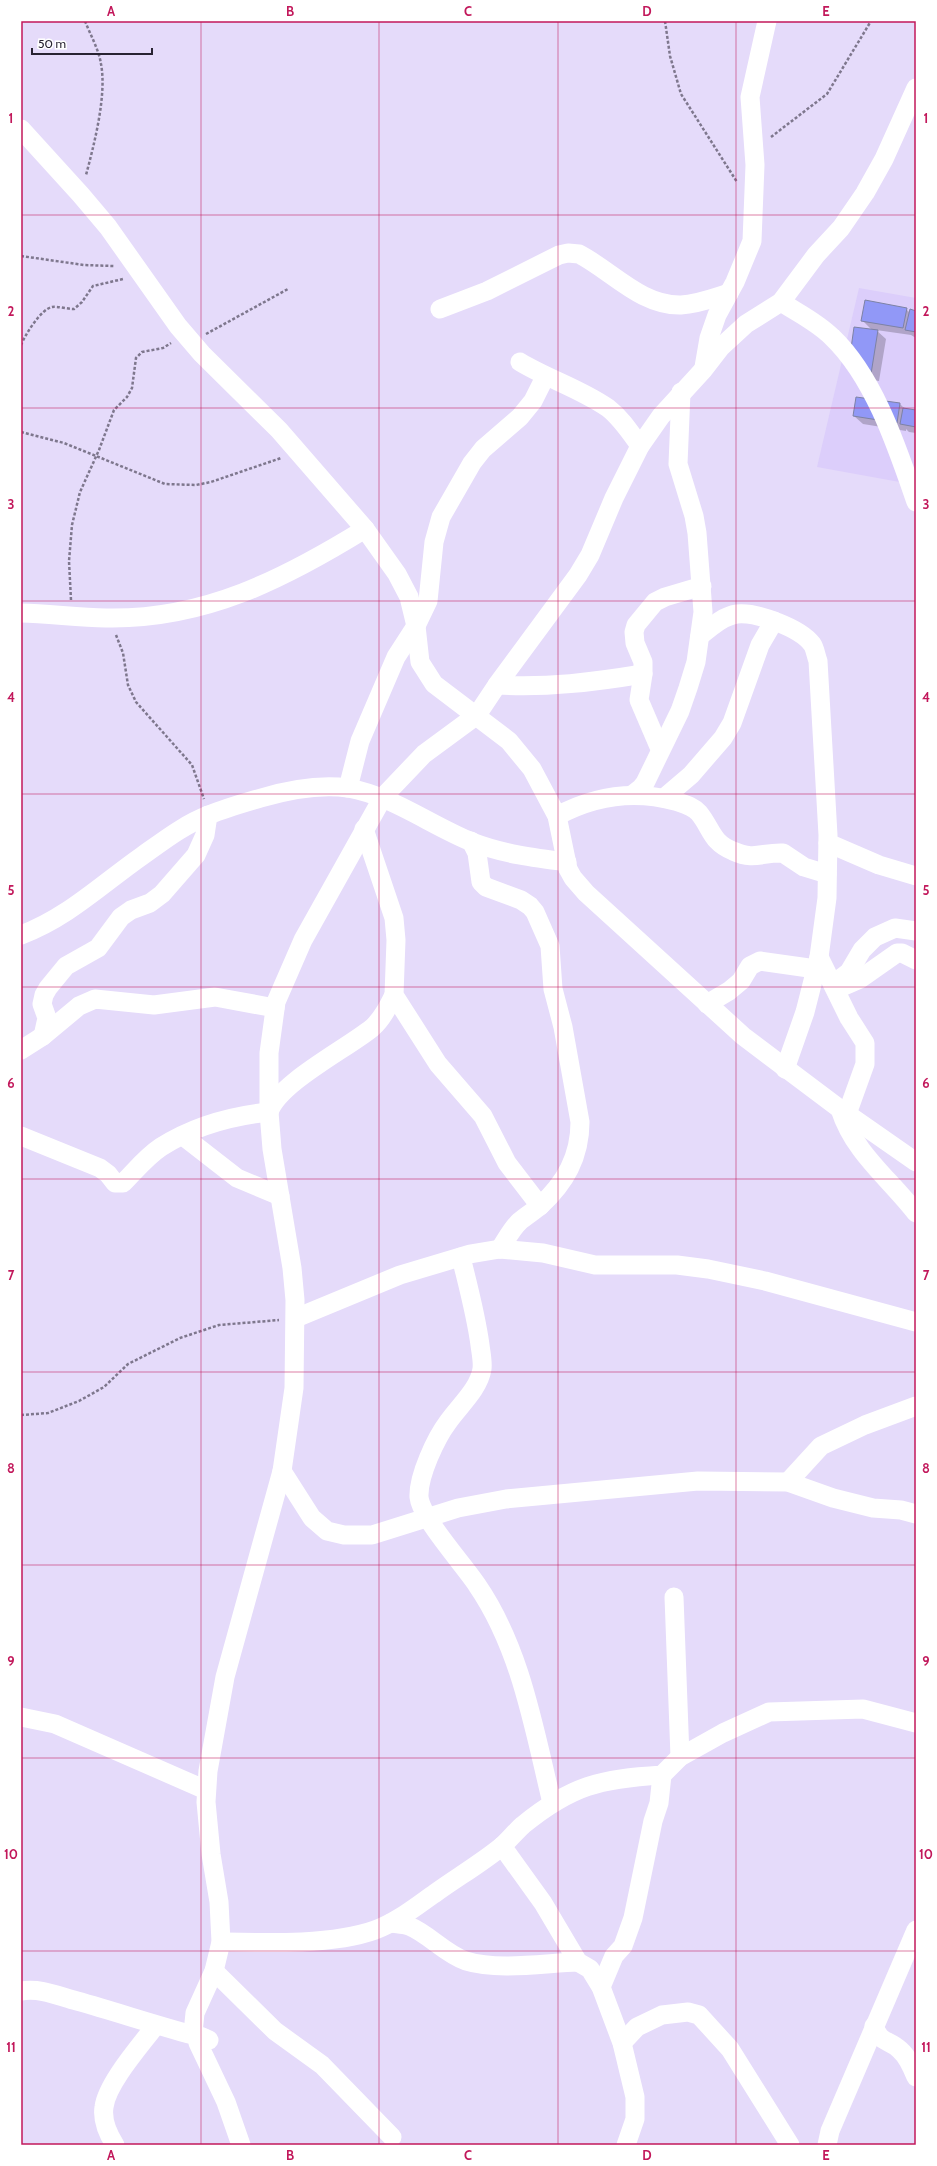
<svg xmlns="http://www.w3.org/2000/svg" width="937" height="2166" viewBox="0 0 937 2166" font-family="Cabin,sans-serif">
	<rect width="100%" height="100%" fill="#e5dbfa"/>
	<path fill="#dccefb" d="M859 288 916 298V485L817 467Z"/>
	<g fill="#0003">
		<path d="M906 309 910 313 916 312V338L911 335 876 330 886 339 879 381 857 378 872 330 862 320Z"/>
		<path d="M857 398 900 404 905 409 916 411V433L909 432 906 429V431L863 424 854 416Z"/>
	</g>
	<g fill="#9198f7" stroke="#7d82a5">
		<path d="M865 300 907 308 903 328 861 321Z"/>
		<path d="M910 309 916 311V332L905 330Z"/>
		<path d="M854 327 878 330 871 374 848 370Z"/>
		<path d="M856 397 900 403 897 423 853 416Z"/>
		<path d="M903 408 916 410V427L900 424Z"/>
	</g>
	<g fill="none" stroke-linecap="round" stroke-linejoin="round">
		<g stroke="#7e778d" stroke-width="2.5" stroke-dasharray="3 2" stroke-linecap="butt">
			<path d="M85 21C90 34 99 50 101 64 107 95 94 145 86 175"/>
			<path d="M665 21 670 56 681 94 737 182"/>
			<path d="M771 137 827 94 871 21"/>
			<path d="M21 256 84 265 114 266"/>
			<path d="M206 334 288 289"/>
			<path d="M21 345C25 335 41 309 52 307 58 306 67 309 74 309L82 302 93 286 123 279"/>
			<path d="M21 432 64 443 165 484 196 485 211 482 281 458"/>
			<path d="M71 600 69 561 72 525 80 492 99 450 114 410 127 397 132 388 136 358 142 352 163 348 171 343"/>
			<path d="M116 635 123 653 128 685 136 702 192 765 204 799"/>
			<path d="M21 1415 48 1413 79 1401 104 1387 128 1364 180 1338 219 1325 279 1320"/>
		</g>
		<g stroke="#fff" stroke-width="19">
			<path d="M21 129 81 195 108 227 178 326 202 354 279 430 365 529 397 574 409 597 416 626 420 662 434 684 509 741 532 769 557 816 568 869 573 878 586 893 743 1036 840 1109 916 1162"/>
			<path d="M781 302C798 313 817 322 832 337 874 377 897 447 916 502"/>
			<path d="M440 309 487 291 559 255 568 253 579 254C612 271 641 306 681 305 698 304 713 298 729 293"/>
			<path d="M520 362C548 379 581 389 608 408 621 418 630 432 640 446"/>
			<path d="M704 367 709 338 717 315 735 282 752 241 755 165 750 97 767 21"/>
			<path d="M21 613C49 614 77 617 106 618 204 620 284 579 365 529"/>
			<path d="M700 636C711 627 723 616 737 614 757 612 800 628 812 644 815 648 816 656 818 661L828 835 827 898 819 957 805 1012 785 1069"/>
			<path d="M497 685C547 688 594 682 643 674"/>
			<path d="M660 749 639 700 643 674V662L635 643 634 632 636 625 655 602 665 597 702 586"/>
			<path d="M348 788 360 741 396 657 416 626 428 601 434 542 441 517 472 463 483 449 520 417 533 401 545 377"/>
			<path d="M632 795 641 788 645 783 680 711 688 688 696 662 703 612 697 533 694 516 678 464 681 392"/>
			<path d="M664 798 691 775 723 738 732 723 760 645 774 621"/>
			<path d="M557 816C594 796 634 790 675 801 684 804 693 806 699 813 712 829 711 842 733 851 755 861 762 852 783 853L804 867 827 874"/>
			<path d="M364 829 394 918 396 940 394 995 438 1064 483 1116 507 1163 540 1206"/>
			<path d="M471 841 477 853 481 882 486 887 521 900 530 906 535 912 550 946 553 989 563 1027 580 1122C580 1157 565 1183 540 1206 534 1211 526 1216 520 1221 512 1228 506 1240 500 1249"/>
			<path d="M828 843 879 865 916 876"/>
			<path d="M21 935C67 918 102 884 142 856 163 841 185 824 209 815 226 808 244 803 261 798 288 790 319 784 348 788 393 796 430 825 472 842 503 854 535 858 567 862"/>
			<path d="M819 957 849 1018 865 1043V1064L847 1114"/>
			<path d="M833 984 849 972 862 950 875 937 895 928 916 931"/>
			<path d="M837 989 860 979 897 953H902L916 960"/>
			<path d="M707 1004 729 991 741 981 750 966 760 961 816 969"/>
			<path d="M43 1036 47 1018 42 1004 44 995 48 988 66 966 98 948 121 917 131 910 150 903 162 894 196 855 205 835 208 815"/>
			<path d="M21 1050 43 1036 79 1006 95 999 154 1005 215 997 275 1008"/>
			<path d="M840 1109C854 1153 889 1178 916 1213"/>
			<path d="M21 1136 100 1168 108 1174 115 1183H123C135 1171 146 1157 161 1147 194 1126 230 1116 269 1112 279 1083 346 1049 372 1028 382 1019 388 1007 394 995"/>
			<path d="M183 1136 237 1178 280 1196"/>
			<path d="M461 1257C468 1286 476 1315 480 1345 481 1353 483 1362 482 1369 479 1389 459 1406 448 1422 436 1438 418 1476 419 1497 421 1518 464 1565 477 1585 521 1649 534 1729 552 1803"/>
			<path d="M296 1318 400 1275 470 1254 500 1249 543 1253 595 1265H677L708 1269 765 1281 916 1322"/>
			<path d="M282 1471 312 1518 327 1531 344 1535H372L458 1508 506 1499 698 1481 788 1482 833 1498 873 1508 901 1510 916 1514"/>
			<path d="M788 1482 821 1446 865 1425 916 1406"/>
			<path d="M674 1597 680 1757"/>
			<path d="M21 1717 55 1724 206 1790"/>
			<path d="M502 1846 543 1903 578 1962 590 1969 601 1987 622 2043 635 2097V2119L626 2145"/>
			<path d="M391 1923C396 1924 403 1924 409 1926 429 1934 445 1954 466 1961 498 1971 545 1963 578 1962"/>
			<path d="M221 1942C266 1943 334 1945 375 1930 397 1922 415 1907 434 1894 456 1878 480 1864 501 1847 509 1840 515 1832 523 1825 572 1785 600 1779 662 1775L680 1757 723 1733 769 1712 863 1709 916 1723"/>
			<path d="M214 1971 275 2031 322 2065 392 2137"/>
			<path d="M601 1987 614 1956 623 1946 633 1918 653 1821 659 1803 662 1775"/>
			<path d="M21 1991C42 1988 58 1996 77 2001 120 2013 161 2027 204 2038"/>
			<path d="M874 2026C880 2044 889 2039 900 2050 908 2057 912 2067 916 2077"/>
			<path d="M622 2043 637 2027 662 2015 688 2012 699 2015 730 2049 790 2145"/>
			<path d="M115 2145C108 2134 102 2120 104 2107 107 2083 141 2045 156 2025"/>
			<path d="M241 2145 226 2102 198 2043 209 2040 193 2033 195 2013 214 1971 221 1942 219 1902 211 1854 206 1802 208 1771 225 1677 282 1471 294 1388 295 1300 292 1268 272 1149 269 1112V1053L276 1002 303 940 383 797 424 754 477 715 497 685 578 575 590 555 614 498 640 446 661 416 704 369 721 347 746 324 781 302 816 255 841 228 865 193 884 159 916 88"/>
			<path d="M827 2145 830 2131 916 1930"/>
		</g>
	</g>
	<path fill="none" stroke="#c2185b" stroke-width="1" stroke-opacity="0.55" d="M201 21V2145M379 21V2145M558 21V2145M736 21V2145M21 215H916M21 408H916M21 601H916M21 794H916M21 987H916M21 1179H916M21 1372H916M21 1565H916M21 1758H916M21 1951H916"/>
	<rect width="937" height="2166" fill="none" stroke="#ffffff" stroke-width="44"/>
	<path d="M32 48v6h120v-6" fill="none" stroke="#282332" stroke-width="2"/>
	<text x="38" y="48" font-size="12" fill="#282332" stroke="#ffffff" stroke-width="3" paint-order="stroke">50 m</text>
	<rect x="22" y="22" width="893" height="2122" fill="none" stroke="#c2185b" stroke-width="1.5"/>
	<g font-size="13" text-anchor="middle" font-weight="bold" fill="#c2185b">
		<text x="111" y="16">A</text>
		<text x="290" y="16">B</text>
		<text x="468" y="16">C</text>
		<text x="647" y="16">D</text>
		<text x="826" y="16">E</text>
		<text x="11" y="123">1</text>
		<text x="926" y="123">1</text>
		<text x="11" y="316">2</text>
		<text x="926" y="316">2</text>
		<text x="11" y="509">3</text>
		<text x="926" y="509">3</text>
		<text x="11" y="702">4</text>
		<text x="926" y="702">4</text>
		<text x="11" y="895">5</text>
		<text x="926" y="895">5</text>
		<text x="11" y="1088">6</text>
		<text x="926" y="1088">6</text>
		<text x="11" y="1280">7</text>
		<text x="926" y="1280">7</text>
		<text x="11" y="1473">8</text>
		<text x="926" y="1473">8</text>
		<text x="11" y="1666">9</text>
		<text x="926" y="1666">9</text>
		<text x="11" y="1859">10</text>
		<text x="926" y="1859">10</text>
		<text x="11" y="2052">11</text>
		<text x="926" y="2052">11</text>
		<text x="111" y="2160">A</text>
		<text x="290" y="2160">B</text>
		<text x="468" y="2160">C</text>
		<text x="647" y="2160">D</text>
		<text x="826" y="2160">E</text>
	</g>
</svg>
